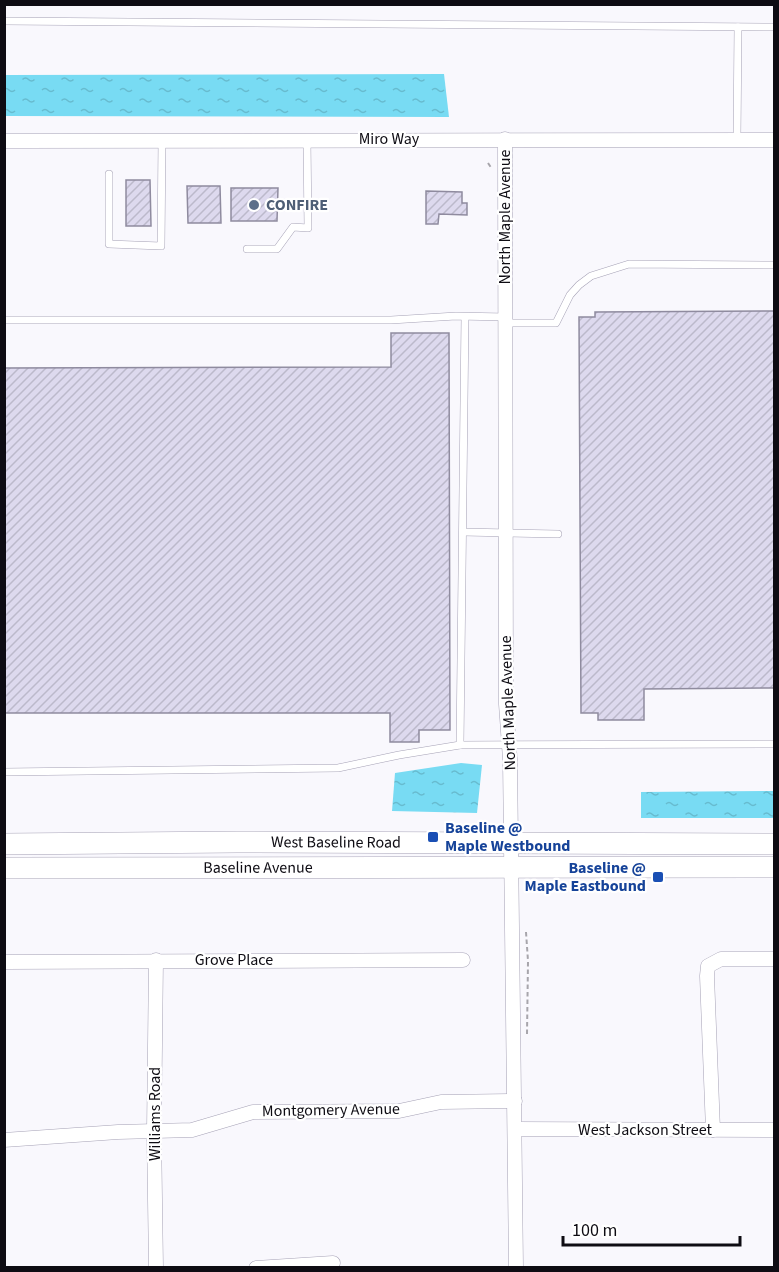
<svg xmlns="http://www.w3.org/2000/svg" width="779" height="1272" viewBox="0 0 779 1272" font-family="'Source Sans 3',sans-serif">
	<defs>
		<pattern id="water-ripples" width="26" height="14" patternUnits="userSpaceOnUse" patternTransform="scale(1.5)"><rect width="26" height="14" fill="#78dbf3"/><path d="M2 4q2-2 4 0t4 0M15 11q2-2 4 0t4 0" fill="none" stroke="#67bbcf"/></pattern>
		<pattern id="building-hatch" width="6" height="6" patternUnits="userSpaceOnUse" patternTransform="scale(1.5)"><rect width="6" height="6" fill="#ddd9ee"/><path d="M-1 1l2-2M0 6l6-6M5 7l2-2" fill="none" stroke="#bcb9cb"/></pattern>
	</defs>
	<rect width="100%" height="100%" fill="#f9f8fd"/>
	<g fill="url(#water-ripples)">
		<path d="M444 74 449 117 5 116V75Z"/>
		<path d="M461 763 482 765 477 813 392 811 395 773Z"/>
		<path d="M774 791V818H641V792Z"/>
	</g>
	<g fill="url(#building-hatch)" stroke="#8f8b9f" stroke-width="1.5">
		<path d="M126 180H150L151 226H126Z"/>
		<path d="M187 186H220L221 223H188Z"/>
		<path d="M231 188H278L277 221H231Z"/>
		<path d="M426 191 462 192V203H467V215L439 214 438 224H426Z"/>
		<path d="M774 311V688L644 689V720H598V713H581L579 317H595V312Z"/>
		<path d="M391 333H449L450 730H419V742H390V713H4V368L391 367Z"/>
	</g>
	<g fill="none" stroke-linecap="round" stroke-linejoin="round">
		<g stroke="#a6a2b6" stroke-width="8">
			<g id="lane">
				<path d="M4 21 774 27"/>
				<path d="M737 139 738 27"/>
				<path d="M109 174V244L161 246 162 140"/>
				<path d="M247 249H277L293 227 308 228 307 140"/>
				<path d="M4 320H391L456 316 506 317"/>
				<path d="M506 323H556L570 295 579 285 591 276 629 264 774 265"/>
				<path d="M463 532 558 534"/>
				<path d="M460 745 465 317"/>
				<path d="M4 772 338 768 399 755 460 745 774 744"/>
			</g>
		</g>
		<g stroke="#a6a2b6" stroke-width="15">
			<g id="street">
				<path d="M505 139 506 704 510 759 516 1268"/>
				<path d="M4 141 774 140"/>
				<path d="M156 960 154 1131 156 1268"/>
				<path d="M4 962 463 960"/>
				<path d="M515 1129 774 1130"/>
				<path d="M713 1130 707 976 708 966 721 959H774"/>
				<path d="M4 1140 118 1132 192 1130 253 1112 399 1111 441 1102 515 1101"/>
				<path d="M256 1268 333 1263"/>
			</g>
		</g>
		<g stroke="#a6a2b6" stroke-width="22">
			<g id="primary">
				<path id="s1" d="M4 844 237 842 774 844"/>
				<path id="s2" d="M4 868 774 867"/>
			</g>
		</g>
		<g stroke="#a7a5ab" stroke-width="2" stroke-dasharray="4.5 3" stroke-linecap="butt">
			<path d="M488 163 492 169"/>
			<path d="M526 932 528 961 527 1034"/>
		</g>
		<use href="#lane" stroke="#fff" stroke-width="7"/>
		<use href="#street" stroke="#fff" stroke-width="14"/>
		<use href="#primary" stroke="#fff" stroke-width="21"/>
	</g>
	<circle fill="#5c6f8a" stroke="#fff" stroke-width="2" cx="254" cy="205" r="6"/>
	<g fill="#1a4fb4" stroke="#fff" stroke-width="2">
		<rect x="427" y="831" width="12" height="12" rx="3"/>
		<rect x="652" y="871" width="12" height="12" rx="3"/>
	</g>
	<g text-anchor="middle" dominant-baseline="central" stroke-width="4.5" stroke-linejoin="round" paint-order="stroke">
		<g font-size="16" fill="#0e0c13" stroke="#fff">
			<text x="389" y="139">Miro Way</text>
			<text transform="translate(505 217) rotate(-90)">North Maple Avenue</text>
			<text transform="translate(508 703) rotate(-92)">North Maple Avenue</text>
			<text stroke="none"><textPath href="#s1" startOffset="332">West Baseline Road</textPath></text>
			<text stroke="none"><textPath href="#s2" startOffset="254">Baseline Avenue</textPath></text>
			<text x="234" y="960">Grove Place</text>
			<text transform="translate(331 1110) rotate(-1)">Montgomery Avenue</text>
			<text transform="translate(155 1114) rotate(-90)">Williams Road</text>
			<text x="645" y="1130">West Jackson Street</text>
		</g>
		<g font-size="16" font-weight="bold" fill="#4e5e75" stroke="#fff" text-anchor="start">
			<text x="266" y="205">CONFIRE</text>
		</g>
		<g font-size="16" font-weight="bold" fill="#164399" stroke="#fff" text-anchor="start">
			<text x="445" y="828">Baseline @<tspan x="445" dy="18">Maple Westbound</tspan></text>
			<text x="646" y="868" text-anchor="end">Baseline @<tspan x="646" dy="18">Maple Eastbound</tspan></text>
		</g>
	</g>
	<rect width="779" height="1272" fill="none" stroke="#0e0c13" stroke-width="12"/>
	<path d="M563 1236v9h177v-9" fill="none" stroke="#0e0c13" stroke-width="3"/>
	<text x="572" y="1236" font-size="18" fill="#0e0c13" stroke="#ffffff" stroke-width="4.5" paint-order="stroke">100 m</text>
</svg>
